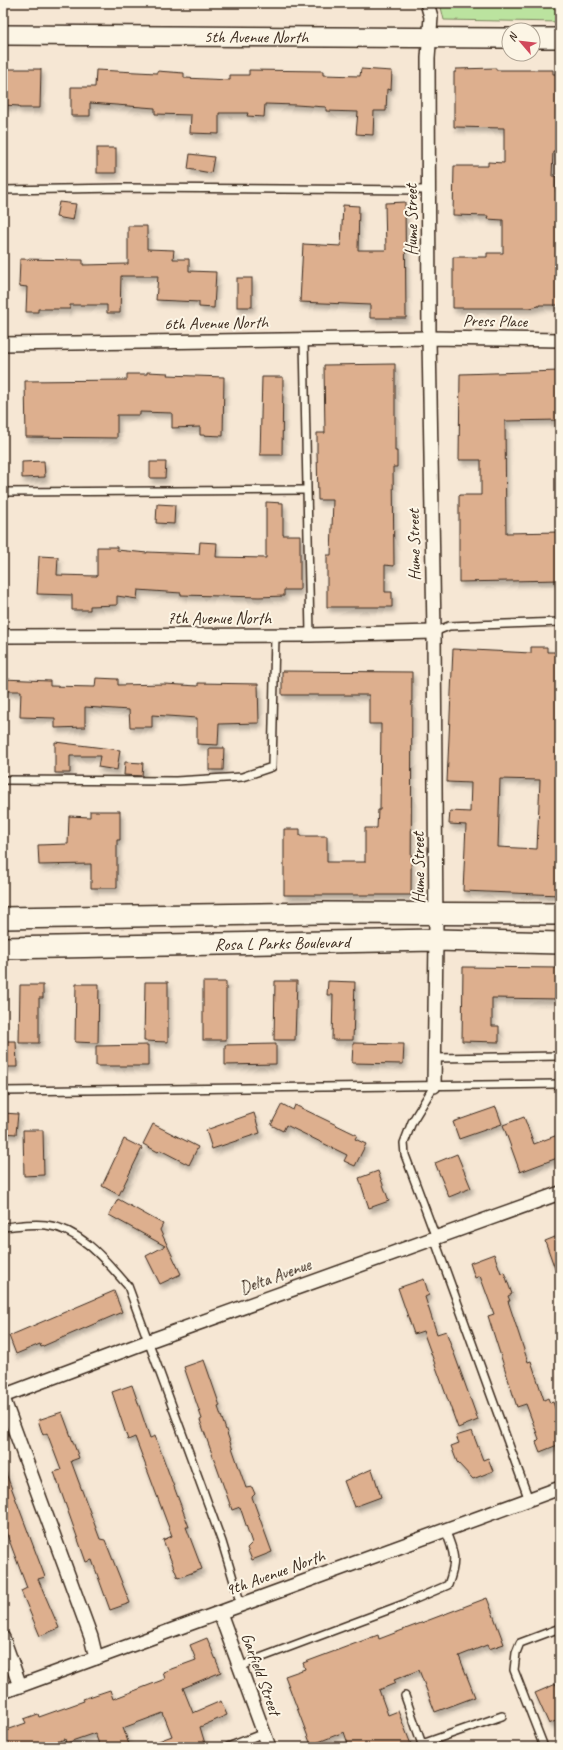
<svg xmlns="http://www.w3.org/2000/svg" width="563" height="1750" viewBox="0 0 563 1750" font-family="Caveat,sans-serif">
	<defs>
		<filter id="shadow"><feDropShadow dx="2.5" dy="4.5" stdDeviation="2" flood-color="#0004"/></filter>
	</defs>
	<rect width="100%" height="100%" fill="#f6e7d4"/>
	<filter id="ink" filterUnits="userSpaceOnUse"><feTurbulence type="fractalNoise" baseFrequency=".025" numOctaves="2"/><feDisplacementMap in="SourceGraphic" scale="8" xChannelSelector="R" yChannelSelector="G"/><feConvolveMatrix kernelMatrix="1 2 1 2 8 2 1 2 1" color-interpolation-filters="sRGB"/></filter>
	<g filter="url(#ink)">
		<path fill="#bbe39f" stroke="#7b865e" d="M440 3H560V22L444 20Z"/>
		<g fill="#ddaf8e" stroke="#3b2a1e" fill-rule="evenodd" filter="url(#shadow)">
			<path d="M496 68V70H553V74H560V130H557V151H553L552 176H556V192H560V305H539V306L530 308H453V257H487V253H503V220L487 219 488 216 453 215 454 166H488V162L504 163V128L454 127V72H456V69Z"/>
			<path d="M3 69H41L40 108H19V106L3 105Z"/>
			<path d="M361 69 392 71 391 90 387 89 386 111H374L373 135 356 134 358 112 326 111V107L296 105 265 104 264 117 247 116 248 113H219V134L190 133 191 115 155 114V108L90 103V116H71V87H95L96 70 157 73V71L184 73V78L230 80V75H249V70L323 71V75L360 76Z"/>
			<rect x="97" y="148" width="19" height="25"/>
			<path d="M190 154 214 157 211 173 188 169Z"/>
			<path d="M59 202 76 204 73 220 56 217Z"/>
			<path d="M405 202 406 318H370V305L300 302 303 244 341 246 343 205 359 206 358 250H386L385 203Z"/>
			<path d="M128 226H147V249L174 250 173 259H189V271L216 272 214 308 199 307V302L156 300 158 276H121L120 313H107V305H70V309H38V312H26L27 287 19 286 20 259 83 260V265L128 264Z"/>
			<rect x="237" y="278" width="15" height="29"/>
			<path d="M395 364V451H397V467H393L394 566 385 565V592H392V607H327V555H331L333 500H318L317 451V433H325L324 365Z"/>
			<path d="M560 371V420L505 421 506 533 560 532V580L459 582V495H481V460H459L460 374Z"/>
			<path d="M147 372 168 373 167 375 224 377 223 436 200 435V427L172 428V413L140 412V415H117V438L26 437 25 381 127 380V374H147Z"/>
			<path d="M262 377H283L282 455H260Z"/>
			<path d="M44 461 45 477 22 478V462Z"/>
			<path d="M150 462H166L165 478H150Z"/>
			<path d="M266 502 283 503V535H300V590H284V596L259 597 181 595V593L138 590 137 599 117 596V605L90 606V610H72V595L37 594 39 556 58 557 57 575 97 576V547H117V550L147 553V552L199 554 200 542 217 543 216 557 266 558Z"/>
			<path d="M157 504 175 505 174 524 156 523Z"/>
			<path d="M531 647H547V652H560V895L463 891 466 825 449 824 450 811 470 812 471 783 447 782 453 649 531 653ZM500 779 540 780 537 849 498 847Z"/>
			<path d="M282 671 412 672 411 895H284V829H300V836H327V862H365V828H377L378 810H380L381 724H369V695H282Z"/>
			<path d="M96 678 118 679V685L164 684 198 686V683L258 684 259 723 219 724 218 745 197 744V718L152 715V727H130L129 710 85 707V727L55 728V718L20 717 21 691H3V679L50 681V686L95 687Z"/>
			<path d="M55 742 120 750 117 770 98 767 100 756H70V773H55Z"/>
			<path d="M209 748H224L223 770H209Z"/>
			<path d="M125 762 143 763 142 776 124 775Z"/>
			<path d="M90 811H120V840H117V888H91V864L39 865 38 845 68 844 69 816 90 817Z"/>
			<path d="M463 967 560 968V999L492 998V1026H499V1042L462 1041Z"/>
			<path d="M275 981H297L295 1040H274Z"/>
			<path d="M328 981 355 982 353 1040H332L333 995H327Z"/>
			<path d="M145 982H168V1042L144 1041Z"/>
			<rect x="203" y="982" width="23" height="58"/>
			<path d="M76 984H99L98 1043 75 1042Z"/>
			<path d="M20 985H43V998H39V1043H19Z"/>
			<path d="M3 1041H16L17 1067H3Z"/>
			<path d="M353 1043 404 1044 403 1064 352 1063Z"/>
			<path d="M276 1044V1064L225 1065V1045Z"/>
			<path d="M148 1045V1066H96V1046Z"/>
			<path d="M282 1104 293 1110 295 1105 357 1135 355 1139 366 1144 355 1166 344 1161 347 1155 286 1125 283 1131 271 1125Z"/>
			<path d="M496 1107 502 1124 459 1139 453 1122Z"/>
			<path d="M3 1113 18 1114 16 1134 3 1133Z"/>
			<path d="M254 1113 260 1133 212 1149 206 1130Z"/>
			<path d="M524 1117 534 1144 560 1134V1157L520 1172 503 1125Z"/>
			<path d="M153 1124 198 1147 189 1165 160 1150 158 1152 143 1144Z"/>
			<path d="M23 1130H43L44 1175 24 1176Z"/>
			<path d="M124 1139 142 1148 119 1195 102 1186Z"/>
			<path d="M457 1154 471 1188 449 1197 435 1163Z"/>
			<path d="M378 1171 389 1201 369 1208 359 1178Z"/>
			<path d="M118 1199 163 1224 160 1230 181 1274 160 1284 146 1256 165 1246 109 1215Z"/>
			<path d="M560 1235V1277H558L545 1241Z"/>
			<path d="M494 1254 501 1273 504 1272 512 1294 508 1296 510 1301H508L528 1362 531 1361 544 1400 548 1398 550 1403 553 1402 560 1422V1424L556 1426 560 1438V1444L540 1452 536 1442 539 1439 526 1404 517 1407 488 1316 494 1314 480 1276 475 1278 470 1263Z"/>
			<path d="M424 1279 429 1295 425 1297 437 1334 446 1331 478 1420 458 1428 423 1331 414 1334 398 1288Z"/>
			<path d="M114 1291 122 1312 41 1347 40 1344 16 1354 9 1336Z"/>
			<path d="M204 1360 220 1406 218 1407 246 1488 252 1487 255 1494 252 1497 272 1552 252 1560 247 1548 252 1543 240 1507 232 1510 200 1420 202 1419 184 1367Z"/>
			<path d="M132 1385 150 1438 155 1436 189 1527H186L202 1569 178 1578 163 1540 172 1536 135 1437 128 1440 112 1392Z"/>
			<path d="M62 1412 79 1458 71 1461 100 1539 105 1540 130 1603 110 1610 92 1560 86 1562 54 1472 61 1470 47 1433 43 1435 38 1420Z"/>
			<path d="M472 1431 483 1460 488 1458 493 1471 473 1479 457 1462 451 1446 459 1443 456 1436Z"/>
			<path d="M3 1468H4L45 1577 38 1579 59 1628 40 1636 21 1591 27 1588 3 1524Z"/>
			<path d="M372 1469 381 1497 354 1507 344 1481Z"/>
			<path d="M487 1598 504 1644 489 1649 487 1645 459 1656 475 1697 435 1712 419 1670 394 1680 396 1683 379 1690 388 1715 398 1711 412 1747H349L344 1732 311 1745 285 1676 305 1669 303 1663 378 1635 379 1639Z"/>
			<path d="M207 1638 221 1672 183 1688 193 1713 221 1701 227 1715 200 1727 206 1747H145V1746L172 1736 163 1713 123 1728 130 1747H100L95 1733 66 1743 65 1739 41 1747H3V1731L26 1723 24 1719 38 1714 39 1717 84 1701 83 1699 110 1690 113 1699 165 1679 163 1672 196 1660 190 1645Z"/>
			<path d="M556 1684 560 1692V1719L549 1724 535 1693Z"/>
		</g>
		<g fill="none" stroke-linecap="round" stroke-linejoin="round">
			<g stroke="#3b2a1e" stroke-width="10">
				<g id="lane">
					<path d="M3 190 121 188 429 190"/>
					<path d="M304 340 310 635"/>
					<path d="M3 492 306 490"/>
					<path d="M434 632 449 626 560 622"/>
					<path d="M3 780 176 781 242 777 272 767 275 636"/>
					<path d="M435 1058 560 1056"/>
					<path d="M434 1086 412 1122 404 1143 405 1155 436 1238"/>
					<path d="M3 1091 560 1084"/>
					<path d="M3 1227C17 1226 32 1223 46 1225 81 1229 106 1261 128 1286L222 1542 241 1605"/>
					<path d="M434 1238 529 1500"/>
					<path d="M240 1668 252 1661 404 1604 448 1585C457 1561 455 1553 445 1530"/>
					<path d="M405 1696 423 1747"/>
					<path d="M422 1744 502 1716"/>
					<path d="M228 1747 264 1733"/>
					<path d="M544 1747 514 1670 516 1653 520 1643 560 1628"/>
				</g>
			</g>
			<g stroke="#3b2a1e" stroke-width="16">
				<g id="street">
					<path d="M427 3 431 17 428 58 429 338 434 632 436 940 434 1086"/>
					<path d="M3 344 429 338 560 340"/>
					<path d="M3 636 310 635 434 632"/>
					<path d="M3 1396 149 1341 560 1193"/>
					<path d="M3 1398 91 1637 96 1658"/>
					<path d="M220 1613 269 1747"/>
					<path d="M3 1638 20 1686"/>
					<path d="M3 1692 560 1488"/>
				</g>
			</g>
			<g stroke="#3b2a1e" stroke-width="22">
				<g id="secondary">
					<path id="s1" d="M3 35 509 38"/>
					<path d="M533 38H560"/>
				</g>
			</g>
			<g stroke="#3b2a1e" stroke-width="24">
				<g id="primary">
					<path d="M3 918 321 913 560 914"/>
					<path id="s2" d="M3 948 436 940 560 943"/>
				</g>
			</g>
			<use href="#lane" stroke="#fcf5e5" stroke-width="7"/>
			<use href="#street" stroke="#fcf5e5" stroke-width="13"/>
			<use href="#secondary" stroke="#fcf5e5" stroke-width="19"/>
			<use href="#primary" stroke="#fcf5e5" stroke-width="21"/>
		</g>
	</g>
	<g text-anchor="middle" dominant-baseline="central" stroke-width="4" stroke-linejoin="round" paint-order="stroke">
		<g font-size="17" fill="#3b2a1e" stroke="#fcf5e5">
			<text stroke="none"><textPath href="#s1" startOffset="253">5th Avenue North</textPath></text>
			<text transform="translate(411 220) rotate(-90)">Hume Street</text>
			<text transform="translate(495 321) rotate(1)">Press Place</text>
			<text transform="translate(216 323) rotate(-1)">6th Avenue North</text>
			<text transform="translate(414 545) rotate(-91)">Hume Street</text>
			<text x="219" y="618">7th Avenue North</text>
			<text transform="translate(418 868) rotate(-90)">Hume Street</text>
			<text stroke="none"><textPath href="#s2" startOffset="279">Rosa L Parks Boulevard</textPath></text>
			<text transform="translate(275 1276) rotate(-20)">Delta Avenue</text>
			<text transform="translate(275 1573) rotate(-20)">9th Avenue North</text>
			<text transform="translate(261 1674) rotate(70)">Garfield Street</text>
		</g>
	</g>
	<rect width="563" height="1750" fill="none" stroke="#fcf5e5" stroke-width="16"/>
	<rect x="8" y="8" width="547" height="1734" fill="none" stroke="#3b2a1e" stroke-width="1.5" filter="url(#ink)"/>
	<g transform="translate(521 42) rotate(298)"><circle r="19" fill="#fcf5e5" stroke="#afa495"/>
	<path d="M0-3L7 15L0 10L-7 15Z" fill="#d1495b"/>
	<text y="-6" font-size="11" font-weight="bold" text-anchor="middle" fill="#3b2a1e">N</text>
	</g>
</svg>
